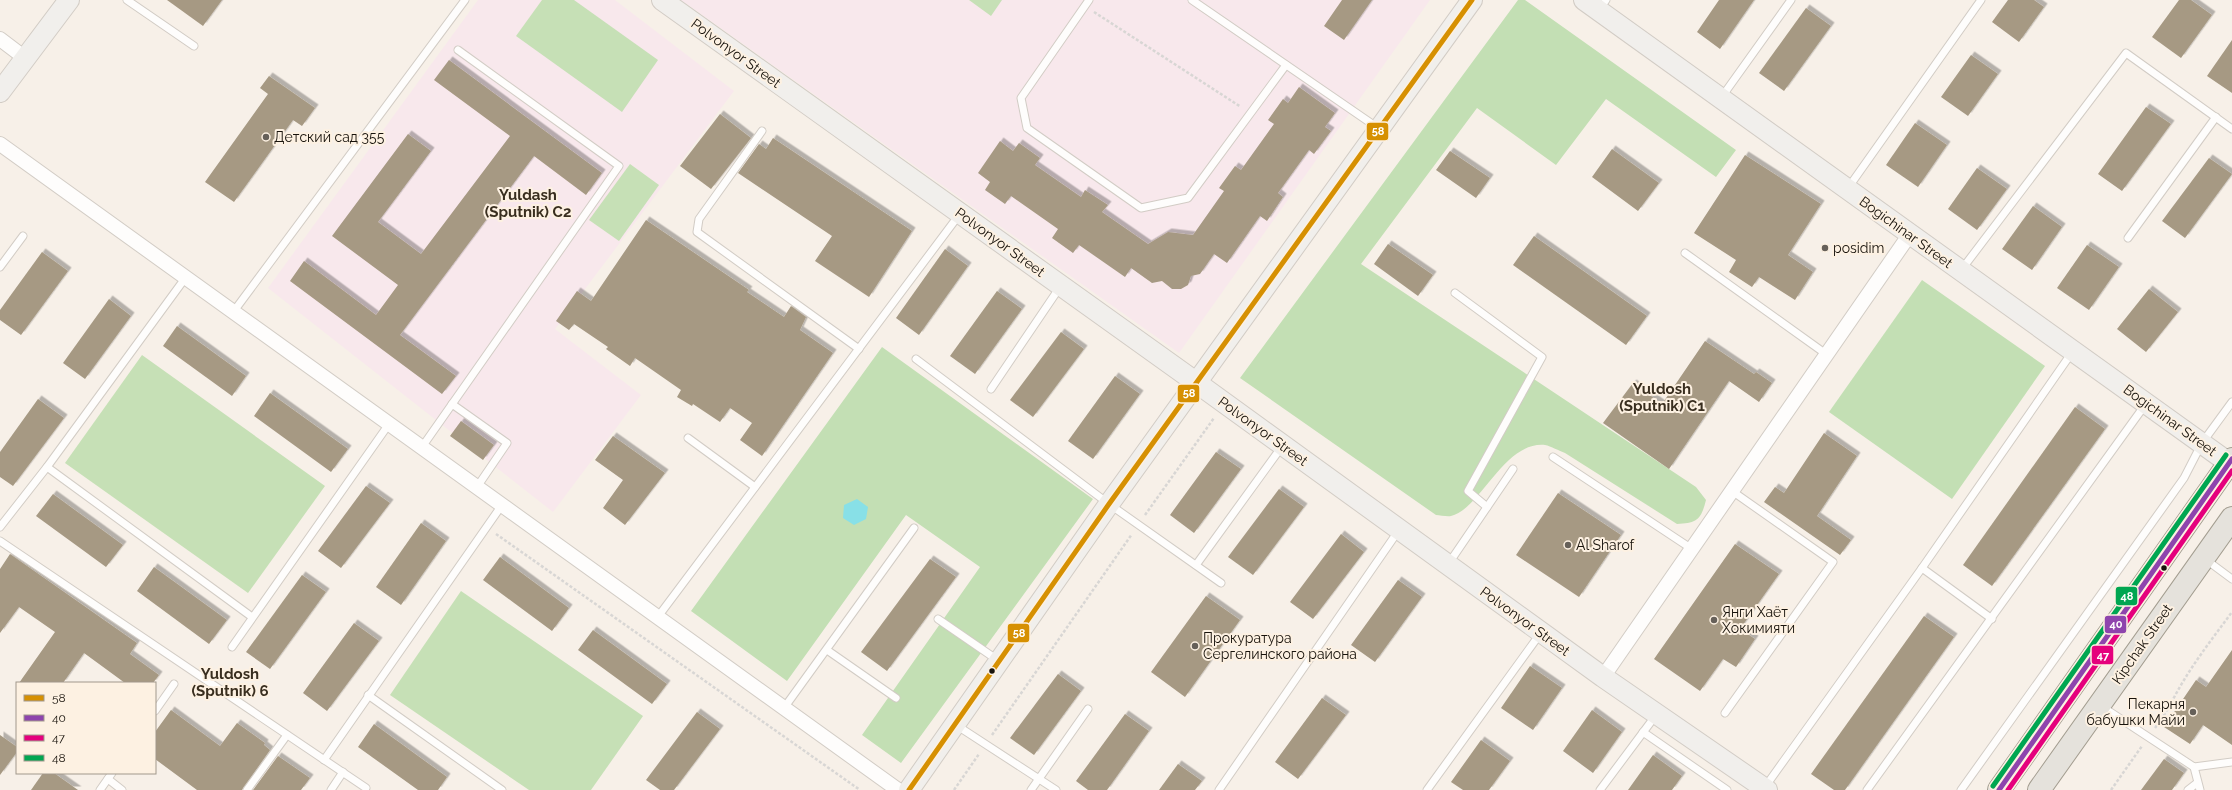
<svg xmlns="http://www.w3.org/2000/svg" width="2232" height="790" viewBox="0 0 2232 790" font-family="Raleway,sans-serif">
	<defs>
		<filter id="shadow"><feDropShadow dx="3.5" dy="-3.5" stdDeviation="0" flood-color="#0004"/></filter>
	</defs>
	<rect width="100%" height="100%" fill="#f7f0e8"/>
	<g fill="#f8e8ec">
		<path d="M478 0H615L734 91 555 329 641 395 553 512 268 288Z"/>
		<path d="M681 0H1430L1179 353Z"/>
	</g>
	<g fill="#c6e0b6">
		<path d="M542 0H574L658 60 622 112 516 36Z"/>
		<path d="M969 0H1002L991 16Z"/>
		<path d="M630 164 659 185 619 241 589 220Z"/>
		<path d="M142 355 325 486 248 593 65 463Z"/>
		<path d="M461 591 643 716 591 790H529L390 695Z"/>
	</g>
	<g fill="#c3dfb4">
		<path d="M1518 0H1525L1736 150 1716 177 1606 99 1556 165 1477 108 1361 264 1696 487 1706 500C1701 520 1697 523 1677 524L1565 453C1559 451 1551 446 1545 445 1504 441 1481 509 1451 516 1447 517 1440 515 1436 515L1240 378Z"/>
		<path d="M1922 280 2045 366 1952 499 1829 412Z"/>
		<path d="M882 347 1093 499 901 763 862 735 980 567 906 515 787 681 691 611Z"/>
	</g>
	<path fill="#88e0e7" d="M857 499 868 507 866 519 854 525 843 518 844 505Z"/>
	<g fill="#a69983" filter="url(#shadow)">
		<path d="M167 0H222L203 26Z"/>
		<path d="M1342 0H1372L1344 40 1324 26Z"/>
		<path d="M1719 0H1754L1720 49 1697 32Z"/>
		<path d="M2008 0H2034L2044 7 2019 42 1992 22Z"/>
		<path d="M2179 0H2191L2212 15 2181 58 2152 37Z"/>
		<path d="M1806 8 1831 26 1784 91 1759 73Z"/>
		<path d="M2232 40V93L2207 76Z"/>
		<path d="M1971 55 1998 74 1968 116 1941 97Z"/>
		<path d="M449 60 602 173 586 195 534 156 400 335 456 376 442 394 290 281 304 261 376 315 398 285 332 236 408 134 431 151 378 222 421 254 510 136 434 80Z"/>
		<path d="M269 76 315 108 302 126 293 120 234 202 205 182 268 94 260 88Z"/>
		<path d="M1299 87 1335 113 1325 127 1331 131 1314 154 1309 150 1278 193 1283 197 1267 221 1260 216 1227 263 1214 254 1200 274 1191 276 1188 285 1181 289H1172L1162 281 1152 283 1131 268 1125 277 1079 245 1073 253 1052 238 1058 229 1011 196 1005 204 985 190 990 182 978 173 1000 141 1013 151 1019 143 1040 158 1035 165 1081 197 1085 190 1108 205 1102 212 1148 244 1168 232 1193 235 1224 191 1219 188 1235 166 1241 170 1274 124 1268 120 1283 99 1288 103Z"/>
		<path d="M2146 107 2171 124 2122 191 2098 174Z"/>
		<path d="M720 114 751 138 711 189 680 166Z"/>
		<path d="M1915 123 1947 145 1918 187 1886 165Z"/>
		<path d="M773 138 912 231 869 297 815 261 832 236 738 173 759 144 766 149Z"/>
		<path d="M1612 149 1659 183 1638 211 1592 177Z"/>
		<path d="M1450 151 1490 178 1476 198 1436 170Z"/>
		<path d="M1745 155 1821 204 1788 255 1813 272 1795 300 1759 277 1752 287 1729 272 1736 260 1694 233Z"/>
		<path d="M2209 158 2232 174 2185 238 2162 221Z"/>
		<path d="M1977 168 2007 189 1977 230 1948 209Z"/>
		<path d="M2033 206 2062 227 2032 270 2002 249Z"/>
		<path d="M646 220 749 290 747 292 784 317 791 306 806 317 800 330 833 353 762 456 740 440 752 423 730 408 720 422 693 404 692 406 677 397 681 390 635 358 630 366 606 349 608 347 574 324 569 330 556 321 577 291 591 301Z"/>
		<path d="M1534 236 1647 316 1626 345 1513 265Z"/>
		<path d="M1388 244 1433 275 1418 296 1374 264Z"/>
		<path d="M2087 245 2119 267 2089 310 2057 288Z"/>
		<path d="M945 249 968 266 919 335 896 318Z"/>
		<path d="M42 252 68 271 21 335 0 320V310Z"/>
		<path d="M2149 289 2178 312 2146 352 2117 329Z"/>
		<path d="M997 291 1022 309 975 374 950 356Z"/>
		<path d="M109 299 131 316 85 379 63 363Z"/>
		<path d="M177 326 246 376 232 396 163 346Z"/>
		<path d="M1061 332 1084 349 1033 417 1010 400Z"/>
		<path d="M1705 341 1754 374 1756 372 1772 383 1759 402 1729 381 1669 469 1603 423 1633 383 1662 404Z"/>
		<path d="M1115 376 1140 394 1093 459 1068 441Z"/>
		<path d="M270 393 348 449 331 472 254 416Z"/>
		<path d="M38 399 64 418 13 486 0 477V452Z"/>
		<path d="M2075 407 2105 429 1992 586 1963 565Z"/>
		<path d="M461 421 494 445 483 460 450 436Z"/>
		<path d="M1824 433 1857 456 1817 516 1851 540 1840 555 1764 502 1775 487 1784 493Z"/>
		<path d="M613 436 665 473 625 525 603 508 623 480 595 460Z"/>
		<path d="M1216 452 1241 469 1194 533 1170 515Z"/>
		<path d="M366 486 390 503 341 568 318 551Z"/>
		<path d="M1279 489 1304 507 1253 575 1228 557Z"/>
		<path d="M1558 493 1621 535 1579 597 1516 555Z"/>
		<path d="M53 494 123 545 106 567 36 516Z"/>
		<path d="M421 523 446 541 401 605 376 587Z"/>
		<path d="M1341 534 1364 552 1313 619 1290 602Z"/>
		<path d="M1735 544 1779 574 1740 629 1755 639 1736 667 1723 659 1700 691 1654 659Z"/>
		<path d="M10 554 137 643 130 654 159 675 153 683H125L84 653 63 683H19L55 632 19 607 0 633V569Z"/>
		<path d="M500 557 569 608 552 631 483 580Z"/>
		<path d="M930 559 956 577 887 671 861 652Z"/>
		<path d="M154 567 227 620 209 644 137 591Z"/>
		<path d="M302 575 326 592 270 669 246 652Z"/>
		<path d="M1398 580 1422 597 1375 662 1351 645Z"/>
		<path d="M1206 596 1240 620 1185 697 1151 672Z"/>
		<path d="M1924 616 1954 637 1845 790H1834L1811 774Z"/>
		<path d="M354 623 379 641 327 711 303 693Z"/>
		<path d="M593 630 667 684 652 704 578 650Z"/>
		<path d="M2232 650V745L2203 725 2190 744 2164 727 2196 680 2206 687Z"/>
		<path d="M1530 666 1562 688 1533 730 1501 708Z"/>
		<path d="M1058 674 1081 691 1034 755 1010 738Z"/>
		<path d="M1322 698 1346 715 1298 779 1275 762Z"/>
		<path d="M171 710 220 746 237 723 265 743 264 745 270 750 242 790H197L155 759V732Z"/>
		<path d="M1592 710 1622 732 1593 773 1563 751Z"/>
		<path d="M697 712 720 729 674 790H660L646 780Z"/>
		<path d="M1125 714 1149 731 1107 790H1088L1076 781Z"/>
		<path d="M374 724 447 777 438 790H418L358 747Z"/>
		<path d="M0 735 17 747V752L0 775Z"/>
		<path d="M1481 740 1510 761 1489 790H1463L1451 782Z"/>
		<path d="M1653 755 1682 776 1672 790H1628Z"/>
		<path d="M278 756 310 778 301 790H253Z"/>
		<path d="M2164 759 2184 773 2172 790H2141Z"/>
		<path d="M1178 764 1202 781 1195 790H1159Z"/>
		<path d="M43 773H54L78 790H31Z"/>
	</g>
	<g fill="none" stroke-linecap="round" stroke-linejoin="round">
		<g stroke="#d2ccc5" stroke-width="9">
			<g id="lane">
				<path d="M127 0 194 46"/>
				<path d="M1089 0 1021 98 1027 128 1141 208 1188 198 1286 65"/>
				<path d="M1192 0 1378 128"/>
				<path d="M1599 10 1606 0"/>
				<path d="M1721 98 1791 0"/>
				<path d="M762 131 699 219 697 232 859 349"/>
				<path d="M1848 188 1981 0"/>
				<path d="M2128 238 2216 117"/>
				<path d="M1685 253 1826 354"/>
				<path d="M0 267 23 236"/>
				<path d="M1962 269 2126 53 2232 129"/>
				<path d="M1455 293 1542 357 1468 491 1487 507"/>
				<path d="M234 311 465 0"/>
				<path d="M916 359 1109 504 1221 583"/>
				<path d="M991 389 1060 287"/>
				<path d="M452 404 507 443 477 487"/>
				<path d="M688 438 755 487"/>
				<path d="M422 447 619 166 458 50"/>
				<path d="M1553 457 1692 549"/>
				<path d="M47 467 252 617"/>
				<path d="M0 527 47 467 186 277"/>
				<path d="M0 541 366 788"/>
				<path d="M2205 559 2232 579"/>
				<path d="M1449 563 1513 469"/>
				<path d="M1196 565 1283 445"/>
				<path d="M1922 568 1992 619"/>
				<path d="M657 618 959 215"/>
				<path d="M938 619 999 661"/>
				<path d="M232 647 389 424"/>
				<path d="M827 650 896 698"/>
				<path d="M368 695 502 790"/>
				<path d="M2101 706 2194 767 2232 762"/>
				<path d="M784 708 914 528"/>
				<path d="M155 711 174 684"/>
				<path d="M1725 713 1833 562 1732 491"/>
				<path d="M956 725 1056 790"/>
				<path d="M1643 732 1727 790"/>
				<path d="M324 760 502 505"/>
				<path d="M2194 767 2200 790"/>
				<path d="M108 779 122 790"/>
				<path d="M1765 787 1922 568 2073 351"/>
				<path d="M100 790 112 773"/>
				<path d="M247 790 287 735"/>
				<path d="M331 790 343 772"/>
				<path d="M1031 790 1088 709"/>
				<path d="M1219 790 1399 530"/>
				<path d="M1427 790 1540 634"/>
				<path d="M1600 790 1656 715"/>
				<path d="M1867 790 2145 405"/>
				<path d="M1961 790 2184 478 2202 443 2232 402"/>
				<path d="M2188 790 2197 783"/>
			</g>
		</g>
		<g stroke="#d2ccc5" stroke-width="16">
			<g id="street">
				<path d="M0 39 25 58"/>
				<path d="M0 144 898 790"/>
				<path d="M1603 677 1910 234"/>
			</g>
		</g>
		<g stroke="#d2ccc5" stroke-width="22">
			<g id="secondary">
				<path d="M662 0 1197 383 1603 677 1767 790"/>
				<path d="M1584 0 2229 463"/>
				<path d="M0 92 69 0"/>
				<path d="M909 790 1109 504 1472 0"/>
			</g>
		</g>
		<g stroke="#a39d90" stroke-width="24">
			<g id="primary">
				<path d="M1999 790 2232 459"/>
				<path d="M2039 790 2232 518"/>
			</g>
		</g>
		<g stroke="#d8d6d4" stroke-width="2.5" stroke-dasharray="3 2" stroke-linecap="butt">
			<path d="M1094 12 1241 107"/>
			<path d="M1145 515 1214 418"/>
			<path d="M496 534 860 790"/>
			<path d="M2155 728C2167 713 2174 696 2184 680 2198 657 2215 635 2232 612"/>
			<path d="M992 735 1132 534"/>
			<path d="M954 790 979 754"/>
			<path d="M2111 790 2142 746"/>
		</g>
		<use href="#lane" stroke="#fefdfc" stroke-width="7"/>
		<use href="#street" stroke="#fefdfc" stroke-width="14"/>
		<use href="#secondary" stroke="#f1efec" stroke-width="20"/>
		<use href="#primary" stroke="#e5e2dc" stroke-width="22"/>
		<g stroke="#fdf1e2" stroke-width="8">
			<path id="bus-1" d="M909 790 1109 504 1472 0"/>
		</g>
		<g stroke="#fdf1e2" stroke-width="8">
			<path id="bus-2" d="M1999 790 2232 459"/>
		</g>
		<g stroke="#fdf1e2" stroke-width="8">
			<path id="bus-3" d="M2008 790 2232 471"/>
		</g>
		<g stroke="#fdf1e2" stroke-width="8">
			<path id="bus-4" d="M1993 786 2226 455"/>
		</g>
		<use href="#bus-1" stroke="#d69002" stroke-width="5"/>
		<use href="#bus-2" stroke="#8e44ad" stroke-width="5"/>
		<use href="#bus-3" stroke="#e5007d" stroke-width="5"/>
		<use href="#bus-4" stroke="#00a651" stroke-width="5"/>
	</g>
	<g fill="#666059" stroke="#fdf1e2" stroke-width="1.5">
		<circle cx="266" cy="137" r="4"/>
		<circle cx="1825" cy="248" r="4"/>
		<circle cx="1568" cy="545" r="4"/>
		<circle cx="1714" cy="620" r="4"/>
		<circle cx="1195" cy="646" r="4"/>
		<circle cx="2193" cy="712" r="4"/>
	</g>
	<g fill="#18130c" stroke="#fdf1e2" stroke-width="1.5">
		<circle cx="2164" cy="568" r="3.5"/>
		<circle cx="992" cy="671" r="3.5"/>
	</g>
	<g text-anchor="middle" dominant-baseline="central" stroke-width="4" stroke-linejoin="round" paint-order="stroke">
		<g font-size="14" fill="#18130c" stroke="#fdf1e2">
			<text transform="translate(736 53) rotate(36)">Polvonyor Street</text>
			<text transform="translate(1906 232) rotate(36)">Bogichinar Street</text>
			<text transform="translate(1000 242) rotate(36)">Polvonyor Street</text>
			<text transform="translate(2170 420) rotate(36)">Bogichinar Street</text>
			<text transform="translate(1263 431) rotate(36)">Polvonyor Street</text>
			<text transform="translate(1525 621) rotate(36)">Polvonyor Street</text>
			<text transform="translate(2142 644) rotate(-55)">Kipchak Street</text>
		</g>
		<g font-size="14" fill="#18130c" stroke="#fdf1e2" text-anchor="start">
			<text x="274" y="137">Детский сад 355</text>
			<text x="1833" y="248">posidim</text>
			<text x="1576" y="545">Al Sharof</text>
			<text x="1722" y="612">Янги Хаёт<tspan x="1722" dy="16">Хокимияти</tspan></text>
			<text x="1203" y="638">Прокуратура<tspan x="1203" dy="16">Сергелинского района</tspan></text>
			<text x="2185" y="704" text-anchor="end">Пекарня<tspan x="2185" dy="16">бабушки Майи</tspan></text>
		</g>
		<g font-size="15" font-weight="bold" fill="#392e1f" stroke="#fdf1e2">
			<text x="528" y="195">Yuldash<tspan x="528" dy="17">(Sputnik) C2</tspan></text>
			<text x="1662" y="389">Yuldosh<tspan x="1662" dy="17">(Sputnik) C1</tspan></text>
			<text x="230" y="674">Yuldosh<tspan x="230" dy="17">(Sputnik) 6</tspan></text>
		</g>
	</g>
	<g stroke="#fdf1e2" stroke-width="1.5">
		<rect x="1366" y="122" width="23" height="19" rx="4" fill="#d69002"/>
		<rect x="1177" y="384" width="23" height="19" rx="4" fill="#d69002"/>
		<rect x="2115" y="586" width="23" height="20" rx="4" fill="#00a651"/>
		<rect x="2104" y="615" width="23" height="19" rx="4" fill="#8e44ad"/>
		<rect x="1007" y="623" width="23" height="20" rx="4" fill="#d69002"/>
		<rect x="2091" y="645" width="23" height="20" rx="4" fill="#e5007d"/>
	</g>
	<g font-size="11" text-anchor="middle" font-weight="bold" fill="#fff">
		<text x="1378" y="135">58</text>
		<text x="1189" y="397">58</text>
		<text x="2127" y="600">48</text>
		<text x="2116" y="628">40</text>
		<text x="1019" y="637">58</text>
		<text x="2103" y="659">47</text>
	</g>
	<rect x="16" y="682" width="140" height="92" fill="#fdf1e2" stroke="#a1988c"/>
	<rect x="24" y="695" width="20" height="6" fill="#d69002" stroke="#a1988c"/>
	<text x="52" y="702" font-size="12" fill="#18130c">58</text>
	<rect x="24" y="715" width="20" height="6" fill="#8e44ad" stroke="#a1988c"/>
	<text x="52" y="722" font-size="12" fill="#18130c">40</text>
	<rect x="24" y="735" width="20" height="6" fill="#e5007d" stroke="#a1988c"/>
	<text x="52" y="742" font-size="12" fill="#18130c">47</text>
	<rect x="24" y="755" width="20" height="6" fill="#00a651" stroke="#a1988c"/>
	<text x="52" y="762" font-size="12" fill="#18130c">48</text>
</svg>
